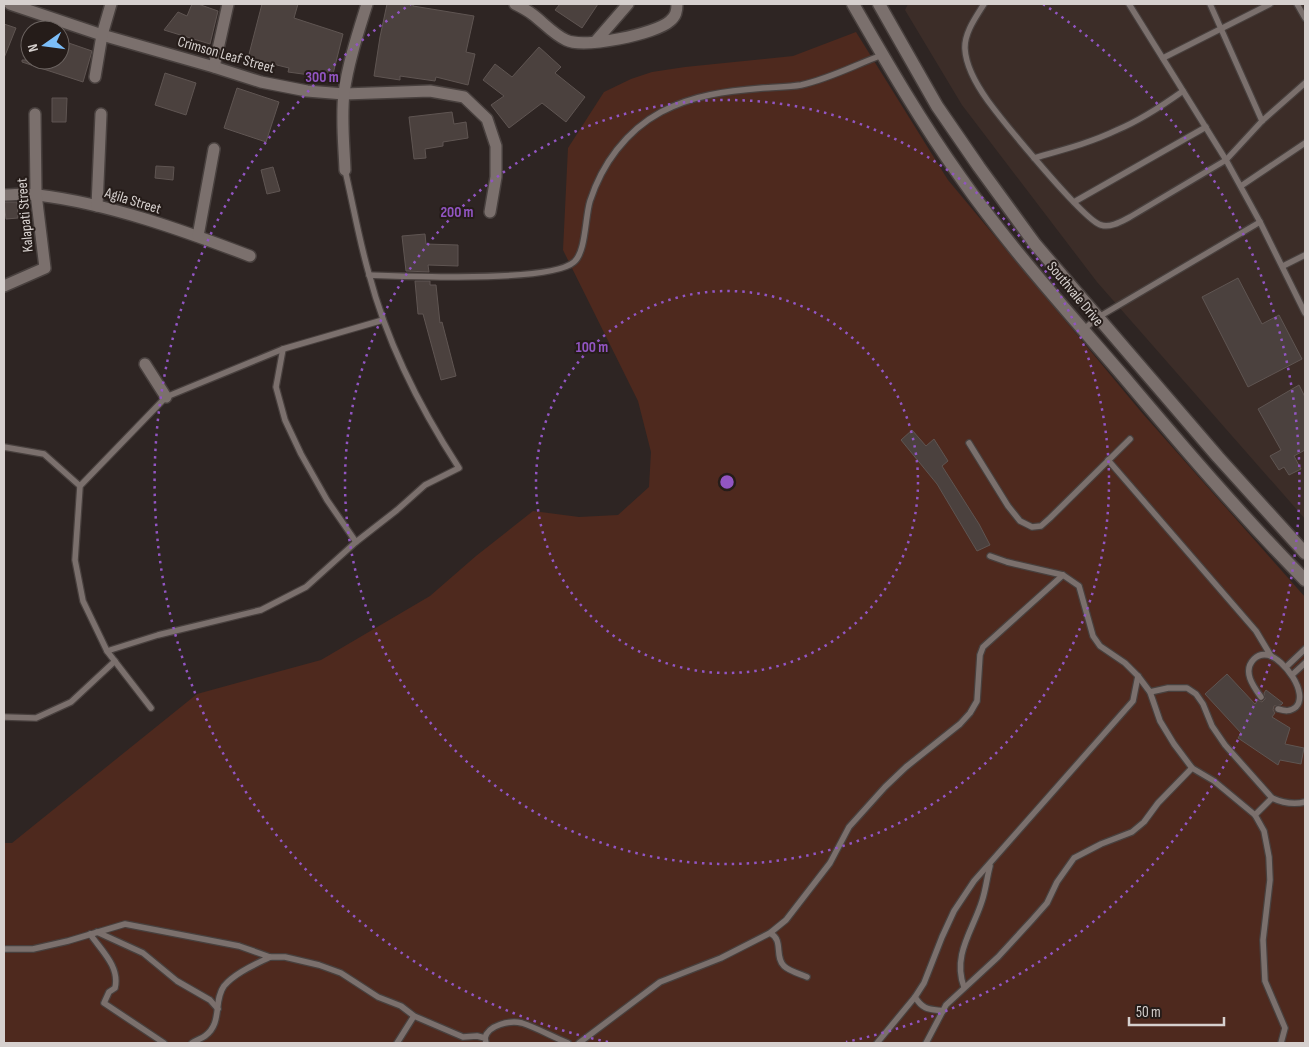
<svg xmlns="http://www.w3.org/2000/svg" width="1309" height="1047" viewBox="0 0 1309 1047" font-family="'Sofia Sans Condensed',sans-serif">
	<rect width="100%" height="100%" fill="#2e2523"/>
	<path fill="#3c2d28" d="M908 4H1305V519L1097 282 962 105 905 10Z"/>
	<path fill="#4e291e" d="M856 32 948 180 1143 414 1305 597V1043H4V843H12L197 694 321 660 430 596 476 556 533 511 579 517 618 515 649 487 651 452 638 401 563 250 568 148 604 92 631 79 652 72 685 67 793 56Z"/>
	<g fill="#4b413e" stroke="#5f5552">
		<path d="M192 4H198L218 11 210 44 164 30 178 12 187 16Z"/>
		<path d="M262 4H298L294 18 343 34 332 78 288 72 289 68 248 58Z"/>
		<path d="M387 4H413V6L474 16 466 52 475 54 468 85 436 77 435 81 400 76V80L374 76 380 37Z"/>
		<path d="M560 4H598L582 28 555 10Z"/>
		<path d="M4 24 16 28 4 58Z"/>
		<path d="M60 40 92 51 83 82 22 62V60H60Z"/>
		<path d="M539 47 561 67 555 73 585 97 566 122 542 103 509 128 491 105 504 96 483 80 495 64 512 77Z"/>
		<path d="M165 73 196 83 186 115 155 105Z"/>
		<path d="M237 88 279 102 266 142 224 128Z"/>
		<path d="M52 98H67L66 122H52Z"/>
		<path d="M452 112 454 124 466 122 468 138 443 142V146L425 149 426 158 414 159 409 117Z"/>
		<path d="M156 166 174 167 173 180 155 178Z"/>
		<path d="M273 167 280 191 267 194 261 170Z"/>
		<path d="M4 202H17L18 218 6 219Z"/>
		<path d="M425 234 426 244 458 245V266L428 265 429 272 406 271 402 236Z"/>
		<path d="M1238 278 1262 324 1279 315 1302 359 1248 387 1202 297Z"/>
		<path d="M415 281H430V285H436L440 323 442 322 456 376 441 380 423 314H418Z"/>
		<path d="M1299 385 1305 397V450L1294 456 1301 469 1289 475 1284 467 1279 470 1270 456 1281 450 1258 409Z"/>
		<path d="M912 430 926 446 934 439 948 461 942 466 979 524 990 545 977 551 937 484 901 440Z"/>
		<path d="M1227 674 1255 704 1258 700 1262 702 1265 699 1264 693 1266 690 1283 703 1281 705 1274 706 1273 710 1275 713 1272 717 1290 728 1285 744 1304 748 1301 764 1280 760 1278 765 1238 738 1241 733 1205 694Z"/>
	</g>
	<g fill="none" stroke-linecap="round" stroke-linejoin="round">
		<g stroke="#48403e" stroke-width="8">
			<g id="lane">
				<path d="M984 4C976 17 964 33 965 49 966 67 978 87 988 101 1002 120 1084 221 1101 225 1111 228 1122 221 1130 217L1226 160 1262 121 1305 83"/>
				<path d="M1129 4 1226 160 1260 222 1305 313"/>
				<path d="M1210 4 1262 121"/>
				<path d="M1297 4 1305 18"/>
				<path d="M1163 58 1270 4"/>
				<path d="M1034 158C1062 150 1090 143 1117 130 1141 120 1162 106 1183 91"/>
				<path d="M1241 186 1305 143"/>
				<path d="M1074 202 1206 127"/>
				<path d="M1283 266 1305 255"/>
				<path d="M369 275C405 276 550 283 574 262 586 252 585 217 590 201 602 164 626 131 661 112 693 95 727 91 763 88 775 87 789 87 801 85 829 79 855 65 882 55"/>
				<path d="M1083 330 1097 318 1260 222"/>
				<path d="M283 349 276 387 285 420 301 454 327 500 356 542"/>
				<path d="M969 443 1008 506 1020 521 1032 527 1041 526 1050 518 1130 439"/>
				<path d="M4 447 44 454 80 486"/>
				<path d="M1108 460 1256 631 1271 656"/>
				<path d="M990 556 1007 562 1063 575 1079 586 1093 636 1100 646 1125 663 1138 676 1150 692 1160 721 1174 744 1192 768 1214 781 1255 815 1264 831 1269 857 1270 880 1263 940 1265 981 1285 1028 1281 1043"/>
				<path d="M107 651 158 635 261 610 306 587 356 542 397 510 425 485 459 468C420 408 387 343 369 274 359 240 353 204 345 170"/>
				<path d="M1286 667 1305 649"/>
				<path d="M1293 674 1305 663"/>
				<path d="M1150 692 1168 688H1187L1196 694 1203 704 1212 726 1225 745 1272 798C1283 803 1293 805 1305 802"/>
				<path d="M1261 697C1253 686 1242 671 1254 659 1258 655 1263 654 1268 655 1284 659 1309 693 1296 707 1290 712 1285 711 1278 709"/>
				<path d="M151 708 107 651 83 601 75 560 80 486 166 397 283 349 383 320"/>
				<path d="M4 717 36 718 71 702 115 661"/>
				<path d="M1255 815 1272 798"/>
				<path d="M97 932 143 953 177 981 210 1000 218 1009"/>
				<path d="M770 933C784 940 774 956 784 966 789 971 800 974 807 977"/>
				<path d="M90 934C102 951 120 967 115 988L109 992 104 1003 164 1043"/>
				<path d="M4 949H33L68 941 125 924 239 946 270 957C254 965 235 973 224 986 213 1001 223 1023 205 1036 201 1039 196 1040 192 1043"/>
				<path d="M270 957H285L319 965 341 973 378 997 401 1006 414 1016 463 1037 477 1036 485 1038 486 1043"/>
				<path d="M964 987C952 955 973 930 982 901 986 889 987 877 990 866"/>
				<path d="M915 997C923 1010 929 1009 943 1011"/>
				<path d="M485 1038C488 1025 510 1020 522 1023 537 1028 553 1037 568 1043"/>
				<path d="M397 1043 414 1016"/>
				<path d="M579 1043 660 982 721 958 770 933 786 920 830 863 849 827 885 787 906 767 960 724 970 713 977 701 980 655 983 647 1063 575"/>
				<path d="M877 1043 915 997 924 983 942 937 954 911 974 881 1133 701 1138 676"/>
				<path d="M926 1043 946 1005 998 957 1032 920 1047 903 1057 882 1074 858 1101 844 1132 832 1144 822 1158 803 1192 768"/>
			</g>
		</g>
		<g stroke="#48403e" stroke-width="14">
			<g id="street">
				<path d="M10 4 102 35 214 67 261 82 307 91 344 94 430 91 464 97 487 119 496 146V177L490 212"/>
				<path d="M515 4C521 7 527 10 532 14 543 22 553 34 566 40 584 49 656 34 670 21 676 16 677 11 677 4"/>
				<path d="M595 42 628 4"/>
				<path d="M214 67 228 4"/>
				<path d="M95 77 102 35 111 4"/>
				<path d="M345 170C344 145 341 118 344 93 348 63 358 33 367 4"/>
				<path d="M4 195C15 195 27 193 38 195 110 204 182 230 250 256"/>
				<path d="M97 206 101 114"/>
				<path d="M198 236 214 149"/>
				<path d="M4 286 45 268 36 194 35 114"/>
				<path d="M145 364 166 397"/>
			</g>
		</g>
		<g stroke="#48403e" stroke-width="15">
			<g id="secondary">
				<path d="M853 4C887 63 921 122 961 178 1010 248 1068 312 1124 377 1182 446 1241 515 1305 580"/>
				<path d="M879 4 937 106 979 167 1035 244 1218 457 1305 553"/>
			</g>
		</g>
		<use href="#lane" stroke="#7b706d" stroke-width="5.5"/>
		<use href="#street" stroke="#7b706d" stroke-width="11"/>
		<use href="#secondary" stroke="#7b706d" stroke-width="12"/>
	</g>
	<g fill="none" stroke="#9255c3" stroke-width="2.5" stroke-dasharray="2.5 5">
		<circle cx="727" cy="482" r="191"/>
		<circle cx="727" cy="482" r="382"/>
		<path d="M608 1042A573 573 0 0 1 411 4M1043 4A573 573 0 0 1 846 1042"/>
	</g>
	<g text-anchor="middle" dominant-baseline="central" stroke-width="4" stroke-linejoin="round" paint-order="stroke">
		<g font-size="15" fill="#d6d0ce" stroke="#251c19">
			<text transform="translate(226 55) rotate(16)">Crimson Leaf Street</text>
			<text transform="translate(133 201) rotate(17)">Agila Street</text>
			<text transform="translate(25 215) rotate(-95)">Kalapati Street</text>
			<text transform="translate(1075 294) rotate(50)">Southvale Drive</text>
		</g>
	</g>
	<circle cx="727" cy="482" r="8" fill="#9255c3" stroke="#251c19" stroke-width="2.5"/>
	<g font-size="15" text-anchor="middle" font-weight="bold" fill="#9255c3" stroke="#251c19" stroke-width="4" stroke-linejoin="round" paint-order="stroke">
		<text x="322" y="82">300 m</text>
		<text x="457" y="217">200 m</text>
		<text x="592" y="352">100 m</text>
	</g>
	<rect width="1309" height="1047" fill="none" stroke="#d6d0ce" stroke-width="10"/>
	<g transform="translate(45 45) rotate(256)"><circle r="24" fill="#251c19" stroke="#6c6461"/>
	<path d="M0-4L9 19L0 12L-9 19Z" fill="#7cbef9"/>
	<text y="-8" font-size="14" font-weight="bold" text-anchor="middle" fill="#d6d0ce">N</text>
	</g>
	<path d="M1129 1017v8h95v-8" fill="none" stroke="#d6d0ce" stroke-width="2.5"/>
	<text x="1136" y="1017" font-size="15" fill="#d6d0ce" stroke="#251c19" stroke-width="4" paint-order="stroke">50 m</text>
</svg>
